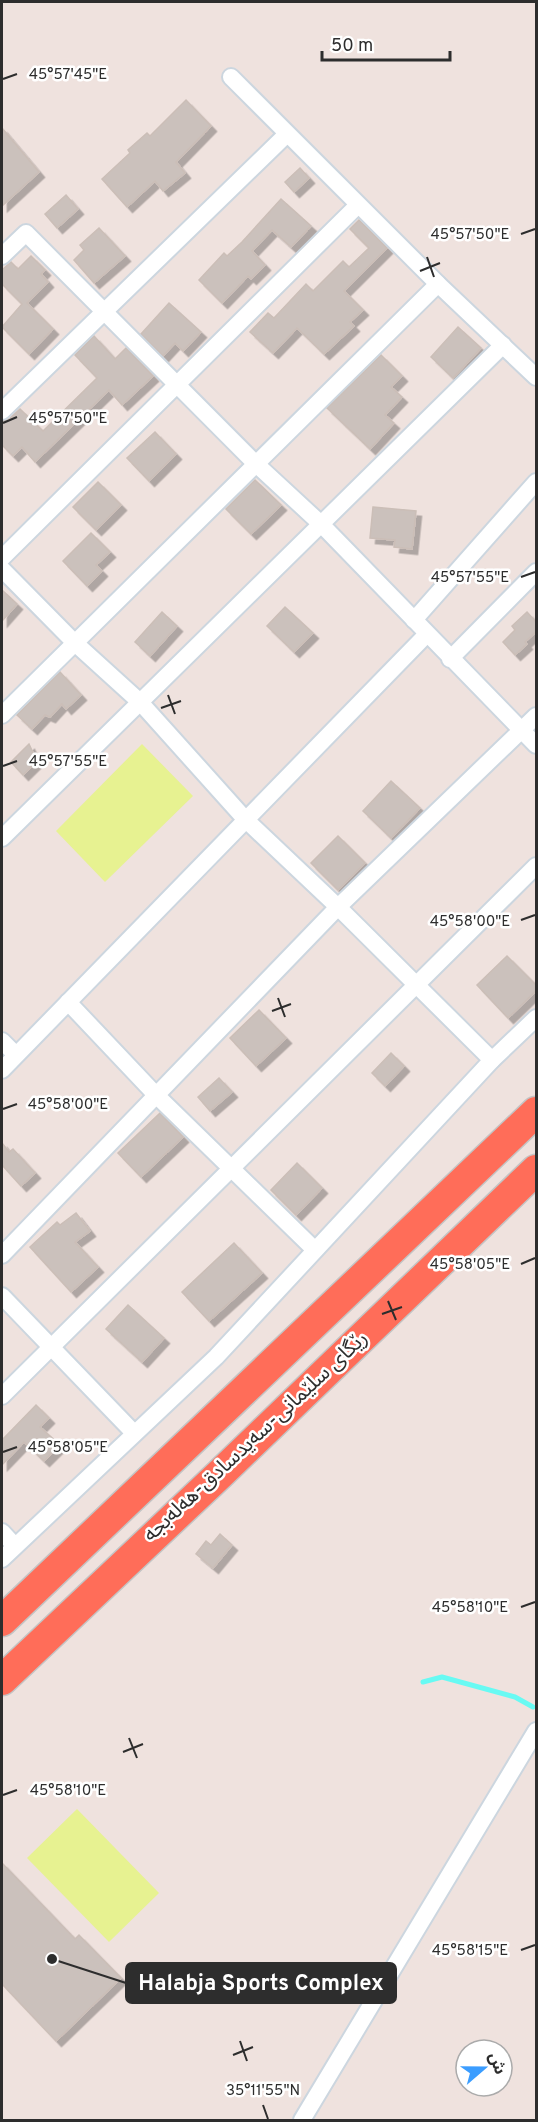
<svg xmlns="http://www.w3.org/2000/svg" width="538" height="2122" viewBox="0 0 538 2122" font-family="Overpass,'Noto Sans Arabic',sans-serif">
	<defs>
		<filter id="shadow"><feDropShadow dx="5.5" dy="5.5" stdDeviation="0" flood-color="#0004"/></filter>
	</defs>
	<rect width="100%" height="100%" fill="#efe2de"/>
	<g fill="#e7f291">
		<path d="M142 744 193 796 105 882 56 831Z"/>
		<path d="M77 1809 159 1893 109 1942 27 1858Z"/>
	</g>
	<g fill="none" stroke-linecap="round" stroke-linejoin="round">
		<path stroke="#68faf3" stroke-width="5" d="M423 1682 442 1677 515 1697 533 1707"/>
	</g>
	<g fill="#cbc1bc" stroke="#cbbeb7" stroke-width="1.5" filter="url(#shadow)">
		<path d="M186 100 211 126 176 162 185 173 163 191 155 181 127 207 102 179 130 153 128 150 147 133 150 136Z"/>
		<path d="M2 128 39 172 2 206Z"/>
		<path d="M300 168 309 178 294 192 285 182Z"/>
		<path d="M66 195 78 209 57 228 45 214Z"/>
		<path d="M281 199 311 226 291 247 272 230 252 251 265 265 251 279 248 276 222 303 199 280 224 253 227 256 242 242Z"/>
		<path d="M359 220 387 248 344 291 363 310 350 322 354 326 324 354 297 328 273 353 250 332 268 313 274 318 306 284 313 291 343 261 349 267 369 248 350 229Z"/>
		<path d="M99 228 125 256 94 283 74 260 84 250 80 245Z"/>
		<path d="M31 256 45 270 41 274 48 282 27 303 53 329 29 354 2 327 22 304 2 284V270L11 262 18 269Z"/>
		<path d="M169 303 201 332 183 351 175 343 163 356 141 334Z"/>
		<path d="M458 327 481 348 453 378 431 357Z"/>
		<path d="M94 336 115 359 126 348 153 376 122 405 109 390 35 462 22 447 13 456 2 445V421L9 419 20 409 43 431 97 378 75 355Z"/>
		<path d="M381 355 402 376 391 387 402 397 385 415 394 423 370 449 327 408Z"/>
		<path d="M155 432 176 454 149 481 127 458Z"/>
		<path d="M255 480 281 505 251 534 226 509Z"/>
		<path d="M98 482 121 505 96 530 73 507Z"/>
		<path d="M373 507 416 511 412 549 394 547 395 540 370 538Z"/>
		<path d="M91 533 110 552 96 565 102 571 87 586 63 561Z"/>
		<path d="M2 590 17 604 2 621Z"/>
		<path d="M285 607 313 633 294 652 267 626Z"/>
		<path d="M162 612 177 626 150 656 135 642Z"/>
		<path d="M527 612 537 623V631L525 642 527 644 515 655 503 642 515 630 512 626Z"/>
		<path d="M60 672 81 695 66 709 62 704 50 717 45 715 32 729 17 715Z"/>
		<path d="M29 744 37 761 23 775 11 762Z"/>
		<path d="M391 781 420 808 391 838 363 811Z"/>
		<path d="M338 836 365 863 338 890 311 863Z"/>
		<path d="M507 956 537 986V990L508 1018 477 985Z"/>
		<path d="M259 1010 286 1038 256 1066 230 1038Z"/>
		<path d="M391 1053 404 1066 385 1086 372 1073Z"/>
		<path d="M219 1078 232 1092 210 1111 198 1097Z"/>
		<path d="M160 1113 183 1137 141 1177 118 1153Z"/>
		<path d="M2 1143 9 1152 13 1149 35 1173 21 1186 2 1165Z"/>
		<path d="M297 1163 322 1188 296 1215 271 1190Z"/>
		<path d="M76 1213 90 1231 75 1242 98 1267 71 1292 30 1247 57 1222 60 1225Z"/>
		<path d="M234 1243 262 1273 209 1321 182 1292Z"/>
		<path d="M128 1305 164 1338 142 1362 106 1329Z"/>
		<path d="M36 1405 49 1418 40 1427 60 1445 44 1461 24 1442 2 1465V1440Z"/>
		<path d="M220 1534 232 1545 213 1568 196 1554 206 1541 211 1545Z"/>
		<path d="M2 1863 75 1939 79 1935 121 1978 56 2041 2 1984Z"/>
	</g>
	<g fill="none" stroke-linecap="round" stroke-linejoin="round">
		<g stroke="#ccd6df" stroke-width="20">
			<g id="street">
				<path d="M231 77 438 284 536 377"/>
				<path d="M2 256 26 233 256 464 321 524 536 745"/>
				<path d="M2 411 287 134"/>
				<path d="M2 558 358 205"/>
				<path d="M2 569 75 643 140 702 245 819 338 907 492 1060"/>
				<path d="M414 620 536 482"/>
				<path d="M450 659 536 572"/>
				<path d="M2 715 438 284"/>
				<path d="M2 838 503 345"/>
				<path d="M68 1002 156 1095 315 1250"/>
				<path d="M2 1041 16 1055"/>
				<path d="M2 1070 427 634"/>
				<path d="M2 1255 338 907 536 716"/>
				<path d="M2 1296 134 1433"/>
				<path d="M2 1396 536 866"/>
				<path d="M2 1532 15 1546"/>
				<path d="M2 1559 216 1357 492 1060 536 1018"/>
				<path d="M302 2120 536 1731"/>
			</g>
		</g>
		<g stroke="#c4c4c4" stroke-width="33">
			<g id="highway">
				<path d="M2 1621 536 1112"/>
				<path d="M2 1680 219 1475 536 1170"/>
			</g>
		</g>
		<use href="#street" stroke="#fff" stroke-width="16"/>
		<use href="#highway" stroke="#ff6d59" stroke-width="30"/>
	</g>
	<path fill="none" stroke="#2d2d2d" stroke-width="2" d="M3 79 17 74M521 234 535 229M427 257 434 277M420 271 440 263M3 423 17 417M521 577 535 572M168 695 175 714M161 708 181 701M3 766 17 761M521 920 535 915M278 998 285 1017M272 1011 291 1004M3 1109 17 1104M521 1264 535 1258M388 1301 396 1320M382 1314 402 1307M3 1452 17 1447M521 1607 535 1602M129 1738 137 1758M123 1752 143 1744M3 1795 17 1790M521 1950 535 1945M240 2041 247 2061M233 2055 253 2047M263 2105 268 2119"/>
	<g text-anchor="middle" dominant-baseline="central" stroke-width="5" stroke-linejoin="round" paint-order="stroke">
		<g font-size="21" fill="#2d2d2d" stroke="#fff">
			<text transform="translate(256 1437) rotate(-43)">رێگای سلێمانی-سەیدسادق-هەلەبجە</text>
		</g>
	</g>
	<g font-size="15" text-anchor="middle" fill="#2d2d2d" stroke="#fff" stroke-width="5" stroke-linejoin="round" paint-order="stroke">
		<text x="68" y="79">45°57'45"E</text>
		<text x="470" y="239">45°57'50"E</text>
		<text x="68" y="423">45°57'50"E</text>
		<text x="470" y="582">45°57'55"E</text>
		<text x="68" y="766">45°57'55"E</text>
		<text x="470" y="926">45°58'00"E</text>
		<text x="68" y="1109">45°58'00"E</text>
		<text x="470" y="1269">45°58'05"E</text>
		<text x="68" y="1452">45°58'05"E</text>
		<text x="470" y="1612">45°58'10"E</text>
		<text x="68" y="1795">45°58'10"E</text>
		<text x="470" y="1955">45°58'15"E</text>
		<text x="263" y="2095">35°11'55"N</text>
	</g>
	<path fill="none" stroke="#2d2d2d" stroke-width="2" d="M52 1959L126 1983"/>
	<circle fill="#2d2d2d" stroke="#fff" stroke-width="2" cx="52" cy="1959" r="6"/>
	<rect fill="#2d2d2d" stroke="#2d2d2d" stroke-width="2" x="126" y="1963" width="270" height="40" rx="6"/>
	<g font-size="22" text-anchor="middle" font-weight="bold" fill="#fff">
		<text x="261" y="1990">Halabja Sports Complex</text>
	</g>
	<rect width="538" height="2122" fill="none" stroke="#2d2d2d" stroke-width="6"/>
	<g transform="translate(484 2068) rotate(70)"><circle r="28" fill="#ffffff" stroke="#ababab" stroke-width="1.5"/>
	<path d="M0-4.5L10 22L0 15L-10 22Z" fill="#3b9dff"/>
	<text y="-9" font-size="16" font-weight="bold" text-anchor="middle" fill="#2d2d2d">ش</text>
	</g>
	<path d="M322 51v9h128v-9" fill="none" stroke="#2d2d2d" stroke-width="3"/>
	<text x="331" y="51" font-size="18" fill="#2d2d2d" stroke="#ffffff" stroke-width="4.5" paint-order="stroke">50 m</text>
</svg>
